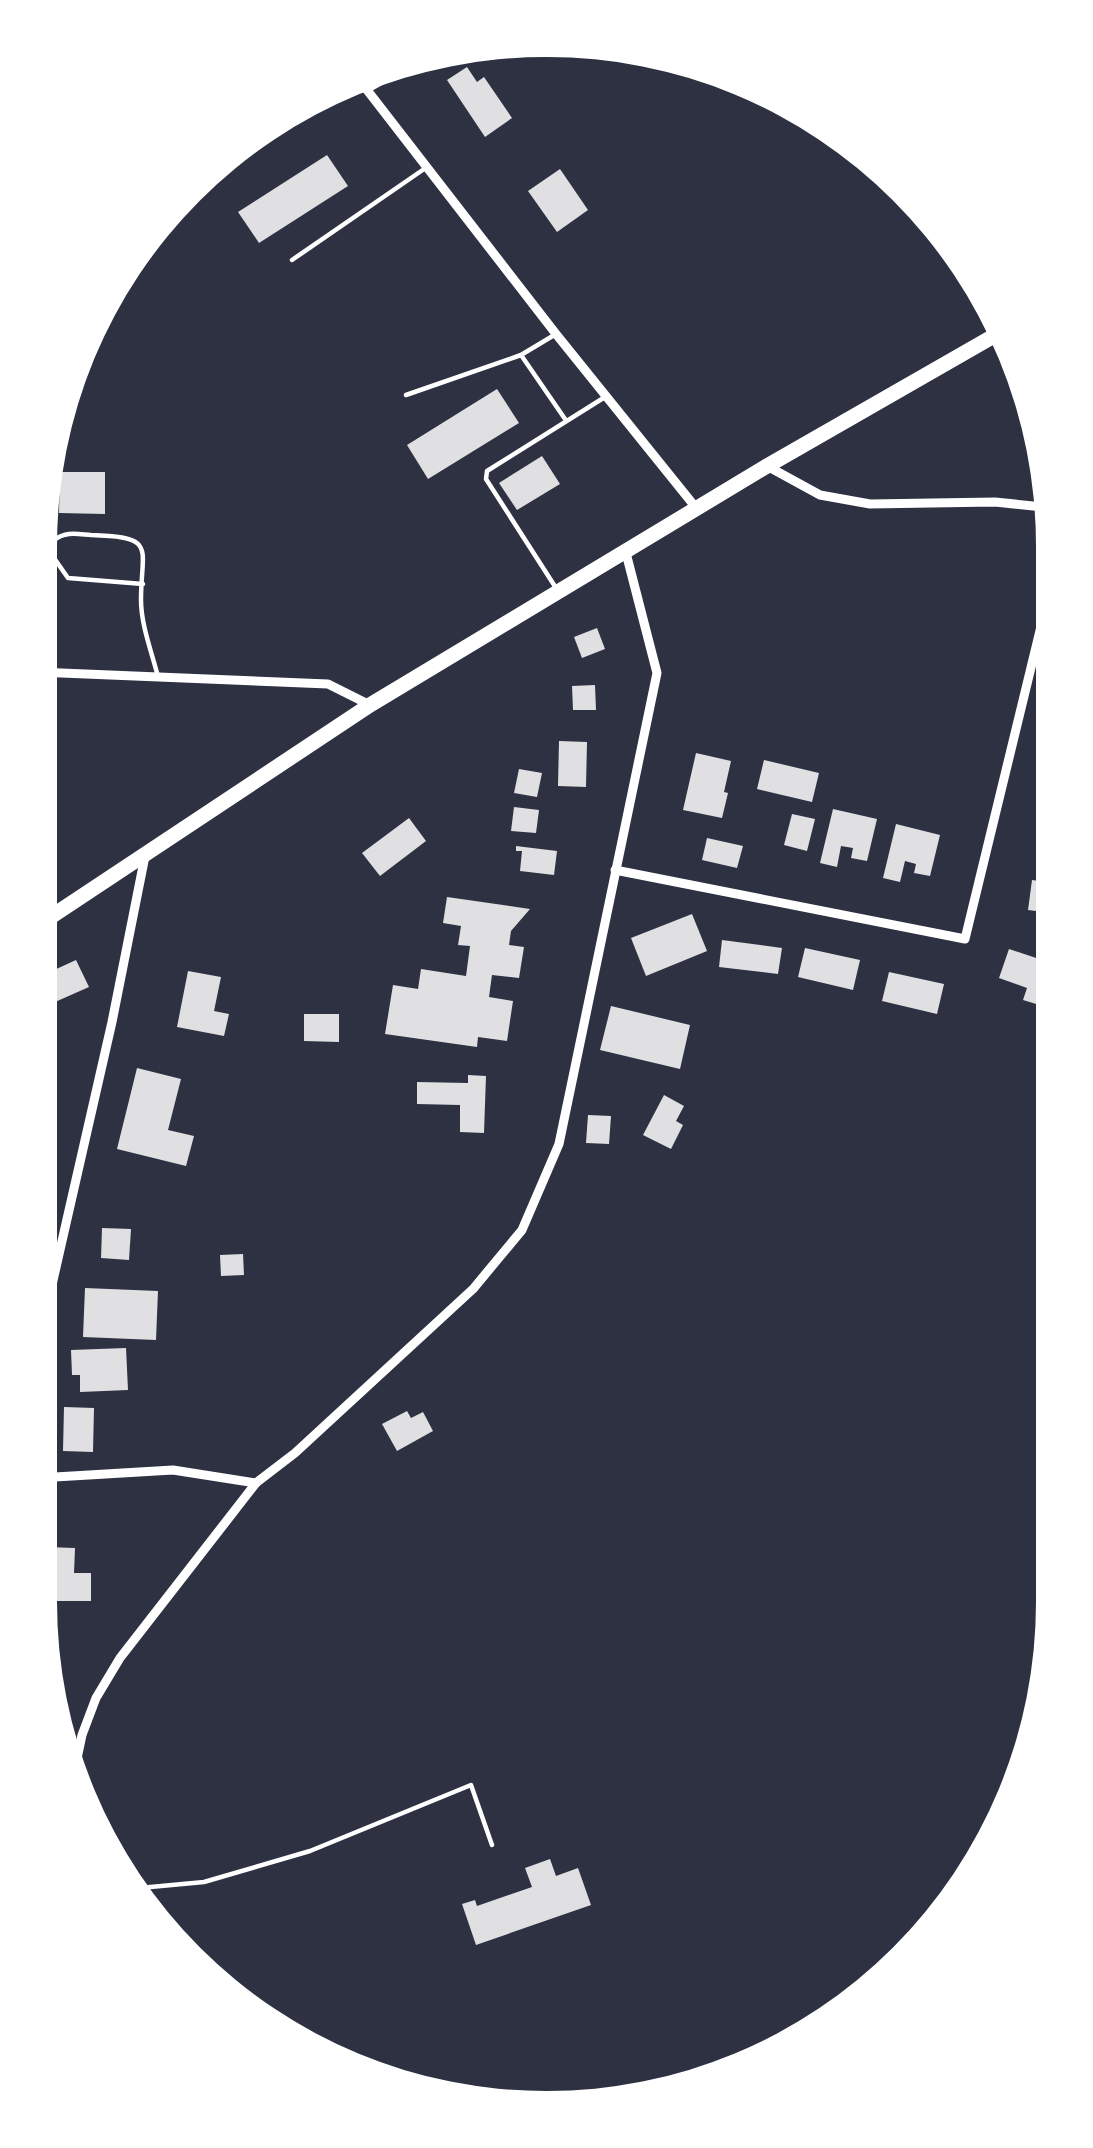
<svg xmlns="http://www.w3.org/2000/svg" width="1093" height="2148" viewBox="0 0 1093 2148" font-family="'Golos Text',sans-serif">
	<rect width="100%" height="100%" fill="#2d3142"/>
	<g fill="#e0e0e3">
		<path d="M467 67 477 82 484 77 512 118 485 137 447 80Z"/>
		<path d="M327 155 348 186 259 243 238 212Z"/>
		<path d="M560 169 588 210 557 232 528 191Z"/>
		<path d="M497 389 519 423 428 479 407 445Z"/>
		<path d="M542 456 560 484 517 510 499 483Z"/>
		<path d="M60 472H105V514L59 513Z"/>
		<path d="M597 628 605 649 582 658 574 637Z"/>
		<path d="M595 685 596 710H573L572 686Z"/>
		<path d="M559 741 587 742 586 787 558 786Z"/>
		<path d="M696 753 731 761 724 792 728 793 722 818 683 810Z"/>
		<path d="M764 760 819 773 812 802 757 789Z"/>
		<path d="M519 769 542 773 537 797 514 793Z"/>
		<path d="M514 807 539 810 536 833 511 831Z"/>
		<path d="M833 809 877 819 867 861 851 858 853 848 841 846 837 867 820 863Z"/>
		<path d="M792 814 815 819 807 851 784 845Z"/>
		<path d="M409 818 426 841 380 876 362 853Z"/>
		<path d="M896 824 940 835 930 876 914 873 916 864 905 861 900 882 883 878Z"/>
		<path d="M707 838 743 846 737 868 702 860Z"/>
		<path d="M516 846 557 851 554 875 520 871 522 851H516Z"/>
		<path d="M1032 880 1054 883 1052 913 1028 910Z"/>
		<path d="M447 897 530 909 511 931 509 945 524 947 519 978 492 975 489 997 513 1001 507 1041 478 1037 477 1047 385 1034 393 985 418 989 421 969 466 976 470 946 458 945 461 926 443 923Z"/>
		<path d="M692 914 707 951 646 976 631 938Z"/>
		<path d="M722 940 782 948 778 974 719 967Z"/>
		<path d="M805 948 860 960 853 990 798 977Z"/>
		<path d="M1009 949 1054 964V984L1046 1007 1023 1000 1027 988 999 978Z"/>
		<path d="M76 960 89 987 46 1006 44 1001 37 1005V986L42 983 39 977Z"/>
		<path d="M188 971 221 977 214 1011 229 1014 224 1036 177 1027Z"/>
		<path d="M889 972 944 984 937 1014 882 1001Z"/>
		<path d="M611 1006 690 1025 680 1069 600 1050Z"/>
		<path d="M304 1014H339V1042L304 1041Z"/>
		<path d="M137 1068 181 1079 168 1130 194 1136 186 1166 117 1149Z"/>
		<path d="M468 1075 486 1076 484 1133 460 1132V1105L417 1104V1082L468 1083Z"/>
		<path d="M664 1095 684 1106 676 1121 683 1125 671 1149 643 1135Z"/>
		<path d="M588 1115 611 1116 609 1144 586 1143Z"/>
		<path d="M102 1228 131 1229 129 1260 101 1258Z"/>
		<path d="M243 1254 244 1275 221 1276 220 1255Z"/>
		<path d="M85 1288 158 1291 156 1340 83 1337Z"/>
		<path d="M126 1348 128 1390 80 1392V1375H72L71 1350Z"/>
		<path d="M64 1407 94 1408 93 1452 63 1451Z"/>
		<path d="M407 1411 411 1418 423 1412 433 1431 397 1451 382 1424Z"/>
		<path d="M46 1547 75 1548 74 1573H91V1601H45Z"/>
		<path d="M550 1859 556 1876 578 1868 591 1905 476 1945 462 1904 475 1900 477 1906 532 1887 525 1868Z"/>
	</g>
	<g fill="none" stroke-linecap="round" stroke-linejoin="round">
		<g stroke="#fff" stroke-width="4.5">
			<path d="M292 260 427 167"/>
			<path d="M521 355 565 419"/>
			<path d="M406 395 521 355 556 334"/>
			<path d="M143 584 68 578 54 558V540C66 531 77 534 91 535 158 537 141 547 141 600 141 625 152 653 158 677"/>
			<path d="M556 588 486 479 487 471 605 397"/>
			<path d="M129 1889 204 1882 310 1851 471 1785 492 1845"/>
		</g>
		<g stroke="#fff" stroke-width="9">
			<path d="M357 77 556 334 697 509"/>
			<path d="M366 89 421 58"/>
			<path d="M767 466 820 495 870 504 995 502 1053 508"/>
			<path d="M37 672 328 684 370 705"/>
			<path d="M615 870 965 939 1053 577"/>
			<path d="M36 1355 112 1022 145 856"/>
			<path d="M36 1466 55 1477 173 1470 256 1483"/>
			<path d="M72 1782 82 1735 96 1698 120 1658 256 1483 295 1453 473 1289 522 1230 559 1144 657 673 626 553"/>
		</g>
		<path stroke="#fff" stroke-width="15" d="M37 926 370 705 767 466 1006 329"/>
	</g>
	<path d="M0 0H1093V2148H0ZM546 57H547A489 489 0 0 1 1036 546V1602A489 489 0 0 1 547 2091H546A489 489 0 0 1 57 1602V546A489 489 0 0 1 546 57Z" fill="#fff" fill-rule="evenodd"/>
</svg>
